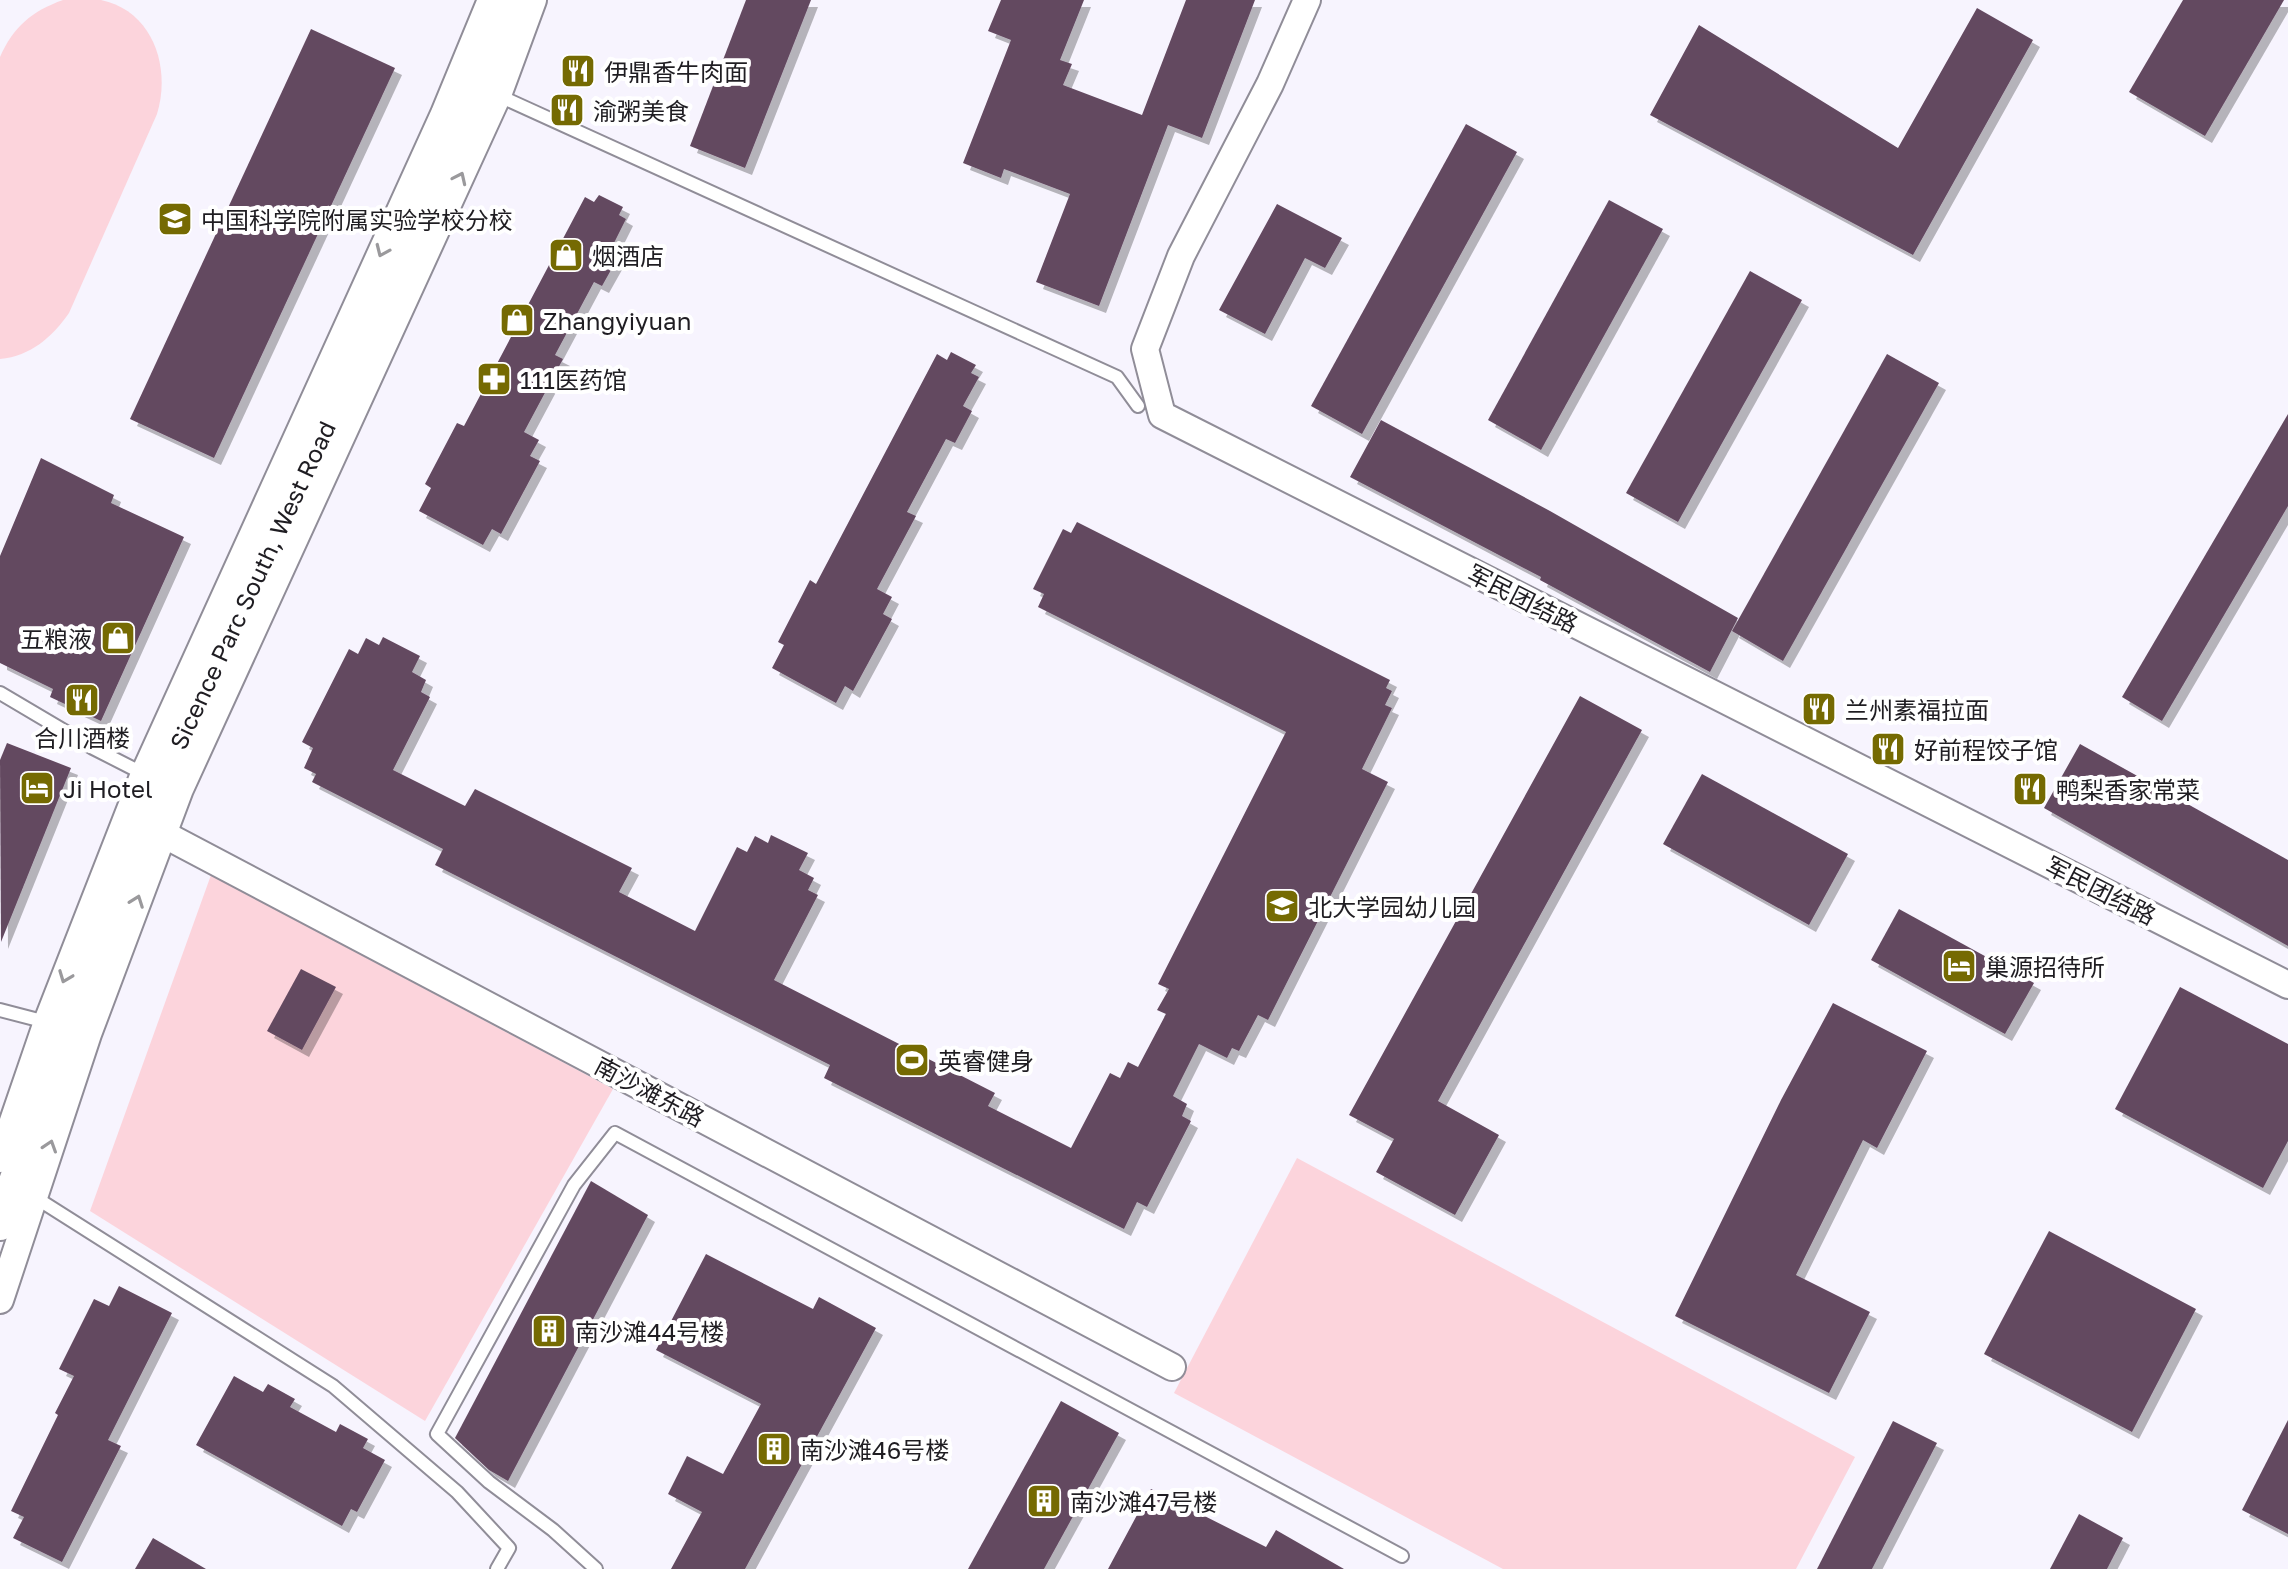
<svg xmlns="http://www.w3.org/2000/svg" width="2288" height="1569" viewBox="0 0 2288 1569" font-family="'Golos Text','Noto Sans SC',sans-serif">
	<defs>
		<filter id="shadow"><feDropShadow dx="7" dy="7" stdDeviation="0" flood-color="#0004"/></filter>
	</defs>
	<rect width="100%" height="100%" fill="#f7f4fe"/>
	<g fill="#fcd4dc">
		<path d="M63 0C75 0 89 0 101 0 154 11 171 69 157 114L69 313C52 337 31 356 0 359V57C13 27 32 11 63 0Z"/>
		<path d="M211 875 613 1089 425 1421 90 1211Z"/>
		<path d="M1297 1158 1855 1457 1796 1569H1503L1174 1393Z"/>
	</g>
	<g fill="#644960" filter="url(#shadow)">
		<path d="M746 0H811L745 168 690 146Z"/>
		<path d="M1001 0H1084L1060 60 1072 64 1063 85 1142 115 1186 0H1255L1202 138 1168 125 1099 306 1036 282 1070 194 1004 169 1001 178 963 163 1011 40 988 31Z"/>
		<path d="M2183 0H2284L2205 136 2129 92Z"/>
		<path d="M1977 8 2033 40 1913 255 1650 115 1699 25 1898 148Z"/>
		<path d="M311 29 395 68 214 458 130 419Z"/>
		<path d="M1466 124 1517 152 1362 434 1311 406Z"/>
		<path d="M599 195 623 207 619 215 626 219 611 249 620 254 602 286 594 282 555 355 563 359 524 432 539 440 530 456 540 461 501 534 492 529 483 545 419 511 431 488 425 484 457 423 464 426 585 197 594 202Z"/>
		<path d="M1609 200 1663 229 1541 450 1488 420Z"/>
		<path d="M1277 204 1342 238 1325 268 1305 258 1265 334 1219 310Z"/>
		<path d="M1750 271 1802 300 1678 522 1626 493Z"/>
		<path d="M951 352 976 365 971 373 979 377 963 406 972 411 955 443 946 439 907 512 916 516 877 589 892 597 883 614 892 619 853 691 845 686 836 703 772 668 784 645 778 642 810 580 816 584 937 354 947 360Z"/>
		<path d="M1887 354 1939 383 1783 661 1732 631Z"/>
		<path d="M2288 414V506L2162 721 2122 697Z"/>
		<path d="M1381 420 1550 511 1738 618 1710 672 1540 580 1541 577 1350 477Z"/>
		<path d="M41 458 114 495 111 503 184 537 101 721 50 697 53 689 0 663V556Z"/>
		<path d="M1077 522 1390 680 1386 688 1392 691 1385 705 1392 708 1362 769 1388 782 1268 1020 1258 1015 1239 1051 1232 1048 1227 1058 1199 1044 1173 1096 1187 1104 1182 1116 1191 1121 1147 1207 1137 1202 1124 1229 824 1078 830 1065 435 865 443 849 312 782 316 774 304 768 313 748 302 742 349 649 358 654 366 638 379 645 383 637 420 656 412 672 426 680 421 692 430 697 393 770 465 806 475 789 632 868 619 892 695 931 737 847 747 852 755 836 768 843 771 835 808 853 799 870 814 878 808 890 818 895 774 980 995 1093 988 1106 1071 1148 1110 1073 1120 1078 1128 1062 1138 1067 1166 1014 1157 1010 1169 989 1158 984 1286 732 1038 607 1044 594 1033 589 1063 529 1071 533Z"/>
		<path d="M1580 696 1642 730 1438 1101 1499 1135 1455 1215 1376 1172 1394 1139 1349 1115Z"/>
		<path d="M7 743 71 768 1 942 0 760Z"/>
		<path d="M2080 744 2288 860V946L2044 808Z"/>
		<path d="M1702 774 1848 854 1809 925 1663 844Z"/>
		<path d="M1899 909 2034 983 2005 1034 1871 960Z"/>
		<path d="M301 969 336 987 302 1050 267 1031Z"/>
		<path d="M2180 987 2288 1044V1141L2263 1188 2115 1109Z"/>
		<path d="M1833 1003 1927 1051 1877 1148 1863 1140 1796 1275 1870 1312 1829 1393 1675 1316 1781 1100Z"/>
		<path d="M591 1181 648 1215 508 1481 489 1470 455 1438Z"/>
		<path d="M2049 1231 2196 1309 2132 1432 1984 1354Z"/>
		<path d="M706 1254 813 1309 819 1297 876 1328 745 1569H671L702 1512 668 1494 687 1456 723 1474 761 1404 656 1350Z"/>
		<path d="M119 1286 172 1313 108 1440 121 1446 62 1562 13 1538 24 1517 11 1511 58 1415 55 1413 74 1376 59 1369 94 1299 109 1306Z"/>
		<path d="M234 1376 263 1392 268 1384 295 1399 290 1407 336 1432 340 1424 368 1439 363 1448 385 1460 357 1512 351 1509 342 1526 196 1445Z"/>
		<path d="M1061 1401 1119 1433 1044 1569H968Z"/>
		<path d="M2288 1420V1534L2242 1510Z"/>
		<path d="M1893 1421 1937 1443 1872 1569H1817Z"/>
		<path d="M1151 1489 1266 1547 1276 1530 1344 1569H1108Z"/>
		<path d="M2079 1514 2123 1538 2107 1569H2050Z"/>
		<path d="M153 1538 206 1569H135Z"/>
	</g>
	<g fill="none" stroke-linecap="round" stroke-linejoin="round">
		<g stroke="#908d98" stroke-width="16">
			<g id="service">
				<path d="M495 94 1117 377 1138 406"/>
				<path d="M0 693 93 748 144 774"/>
				<path d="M0 1010 50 1023"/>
				<path d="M33 1196 333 1386 457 1492 509 1548 497 1569"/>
				<path d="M596 1569 553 1530 489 1482 437 1434 574 1185 615 1133 1402 1556"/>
			</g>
		</g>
		<g stroke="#908d98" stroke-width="30">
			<g id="minor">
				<path d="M1307 0 1270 84 1181 256 1145 349 1162 415 2288 985"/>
				<path d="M148 826 1172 1367"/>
				<path d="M0 1159 47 1022 144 774 444 114 491 0"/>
				<path d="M0 1300 88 1034 180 789 498 95 533 0"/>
			</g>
		</g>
		<g stroke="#908d98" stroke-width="36">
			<path id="tertiary" d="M0 1224 143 823 465 122 512 0"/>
		</g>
		<use href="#service" stroke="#fff" stroke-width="12"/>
		<use href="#minor" stroke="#fff" stroke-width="26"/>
		<use href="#tertiary" stroke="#fff" stroke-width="32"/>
	</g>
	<defs><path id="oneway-chevron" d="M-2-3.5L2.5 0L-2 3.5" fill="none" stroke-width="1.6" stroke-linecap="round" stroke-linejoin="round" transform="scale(2)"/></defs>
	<g stroke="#9a999c">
		<use href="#oneway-chevron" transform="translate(460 178) rotate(-65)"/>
		<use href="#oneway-chevron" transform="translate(382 251) rotate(114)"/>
		<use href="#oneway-chevron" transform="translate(137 901) rotate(-70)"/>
		<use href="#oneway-chevron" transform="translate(65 977) rotate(111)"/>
		<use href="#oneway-chevron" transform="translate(50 1146) rotate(-72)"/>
	</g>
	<defs>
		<g id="restaurant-square" transform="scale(1.8)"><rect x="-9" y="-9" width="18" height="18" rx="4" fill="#756a02" stroke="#fff"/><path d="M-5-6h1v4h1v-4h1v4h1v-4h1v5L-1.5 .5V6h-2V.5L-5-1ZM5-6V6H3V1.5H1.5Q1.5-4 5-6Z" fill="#fff"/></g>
		<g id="school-square" transform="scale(1.8)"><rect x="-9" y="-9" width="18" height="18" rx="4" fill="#756a02" stroke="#fff"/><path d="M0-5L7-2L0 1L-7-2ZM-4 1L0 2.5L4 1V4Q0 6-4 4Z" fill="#fff"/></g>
		<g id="shop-square" transform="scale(1.8)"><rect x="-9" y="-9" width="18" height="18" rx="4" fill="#756a02" stroke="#fff"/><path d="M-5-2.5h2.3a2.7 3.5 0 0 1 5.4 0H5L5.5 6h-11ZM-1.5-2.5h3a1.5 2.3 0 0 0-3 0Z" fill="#fff"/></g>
		<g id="pharmacy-square" transform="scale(1.8)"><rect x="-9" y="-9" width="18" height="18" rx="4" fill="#756a02" stroke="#fff"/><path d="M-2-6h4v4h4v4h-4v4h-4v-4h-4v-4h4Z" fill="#fff"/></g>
		<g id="hotel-square" transform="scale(1.8)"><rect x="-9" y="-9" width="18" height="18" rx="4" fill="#756a02" stroke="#fff"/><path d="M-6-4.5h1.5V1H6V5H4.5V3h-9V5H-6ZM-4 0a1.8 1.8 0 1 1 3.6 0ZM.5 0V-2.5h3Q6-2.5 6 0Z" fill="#fff"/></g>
		<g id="stadium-square" transform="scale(1.8)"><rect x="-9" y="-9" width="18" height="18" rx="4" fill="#756a02" stroke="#fff"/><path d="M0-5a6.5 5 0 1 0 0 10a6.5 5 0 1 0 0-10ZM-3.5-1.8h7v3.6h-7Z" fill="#fff"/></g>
		<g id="building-square" transform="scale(1.8)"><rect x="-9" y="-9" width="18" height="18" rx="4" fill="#756a02" stroke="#fff"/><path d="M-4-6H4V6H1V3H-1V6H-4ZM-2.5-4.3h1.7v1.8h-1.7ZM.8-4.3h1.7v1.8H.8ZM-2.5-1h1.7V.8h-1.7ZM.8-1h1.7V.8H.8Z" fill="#fff"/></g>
	</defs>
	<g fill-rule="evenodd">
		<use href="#restaurant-square" x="578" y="71"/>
		<use href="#restaurant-square" x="567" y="110"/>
		<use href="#school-square" x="175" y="219"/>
		<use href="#shop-square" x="566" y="255"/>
		<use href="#shop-square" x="517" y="320"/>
		<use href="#pharmacy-square" x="494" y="379"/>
		<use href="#shop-square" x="118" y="638"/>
		<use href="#restaurant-square" x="82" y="700"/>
		<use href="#restaurant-square" x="1819" y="709"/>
		<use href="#restaurant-square" x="1888" y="749"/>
		<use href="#hotel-square" x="37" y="788"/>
		<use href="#restaurant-square" x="2030" y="789"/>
		<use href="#school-square" x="1282" y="906"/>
		<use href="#hotel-square" x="1959" y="966"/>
		<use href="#stadium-square" x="912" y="1060"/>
		<use href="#building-square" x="549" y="1331"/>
		<use href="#building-square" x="774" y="1449"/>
		<use href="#building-square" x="1044" y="1501"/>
	</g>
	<g text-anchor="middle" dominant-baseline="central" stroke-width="8" stroke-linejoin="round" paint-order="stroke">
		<g font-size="24" fill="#1f1d22" stroke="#fff" text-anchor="start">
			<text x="604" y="71">伊鼎香牛肉面</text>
			<text x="593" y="110">渝粥美食</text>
			<text x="201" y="219">中国科学院附属实验学校分校</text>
			<text x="592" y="255">烟酒店</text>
			<text x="543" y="320">Zhangyiyuan</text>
			<text x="520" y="379">111医药馆</text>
			<text x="92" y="638" text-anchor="end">五粮液</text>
			<text x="1845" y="709">兰州素福拉面</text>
			<text x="82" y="737" text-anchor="middle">合川酒楼</text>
			<text x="1914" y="749">好前程饺子馆</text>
			<text x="63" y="788">Ji Hotel</text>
			<text x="2056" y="789">鸭梨香家常菜</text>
			<text x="1308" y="906">北大学园幼儿园</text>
			<text x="1985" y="966">巢源招待所</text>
			<text x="938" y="1060">英睿健身</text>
			<text x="575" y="1331">南沙滩44号楼</text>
			<text x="800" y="1449">南沙滩46号楼</text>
			<text x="1070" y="1501">南沙滩47号楼</text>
		</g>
		<g font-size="24" fill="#1f1d22" stroke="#fff">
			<text transform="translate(252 585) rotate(-65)">Sicence Parc South, West Road</text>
			<text transform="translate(1523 598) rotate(27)">军民团结路</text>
			<text transform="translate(2101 890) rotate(27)">军民团结路</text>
			<text transform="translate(650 1091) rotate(28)">南沙滩东路</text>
		</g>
	</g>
</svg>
